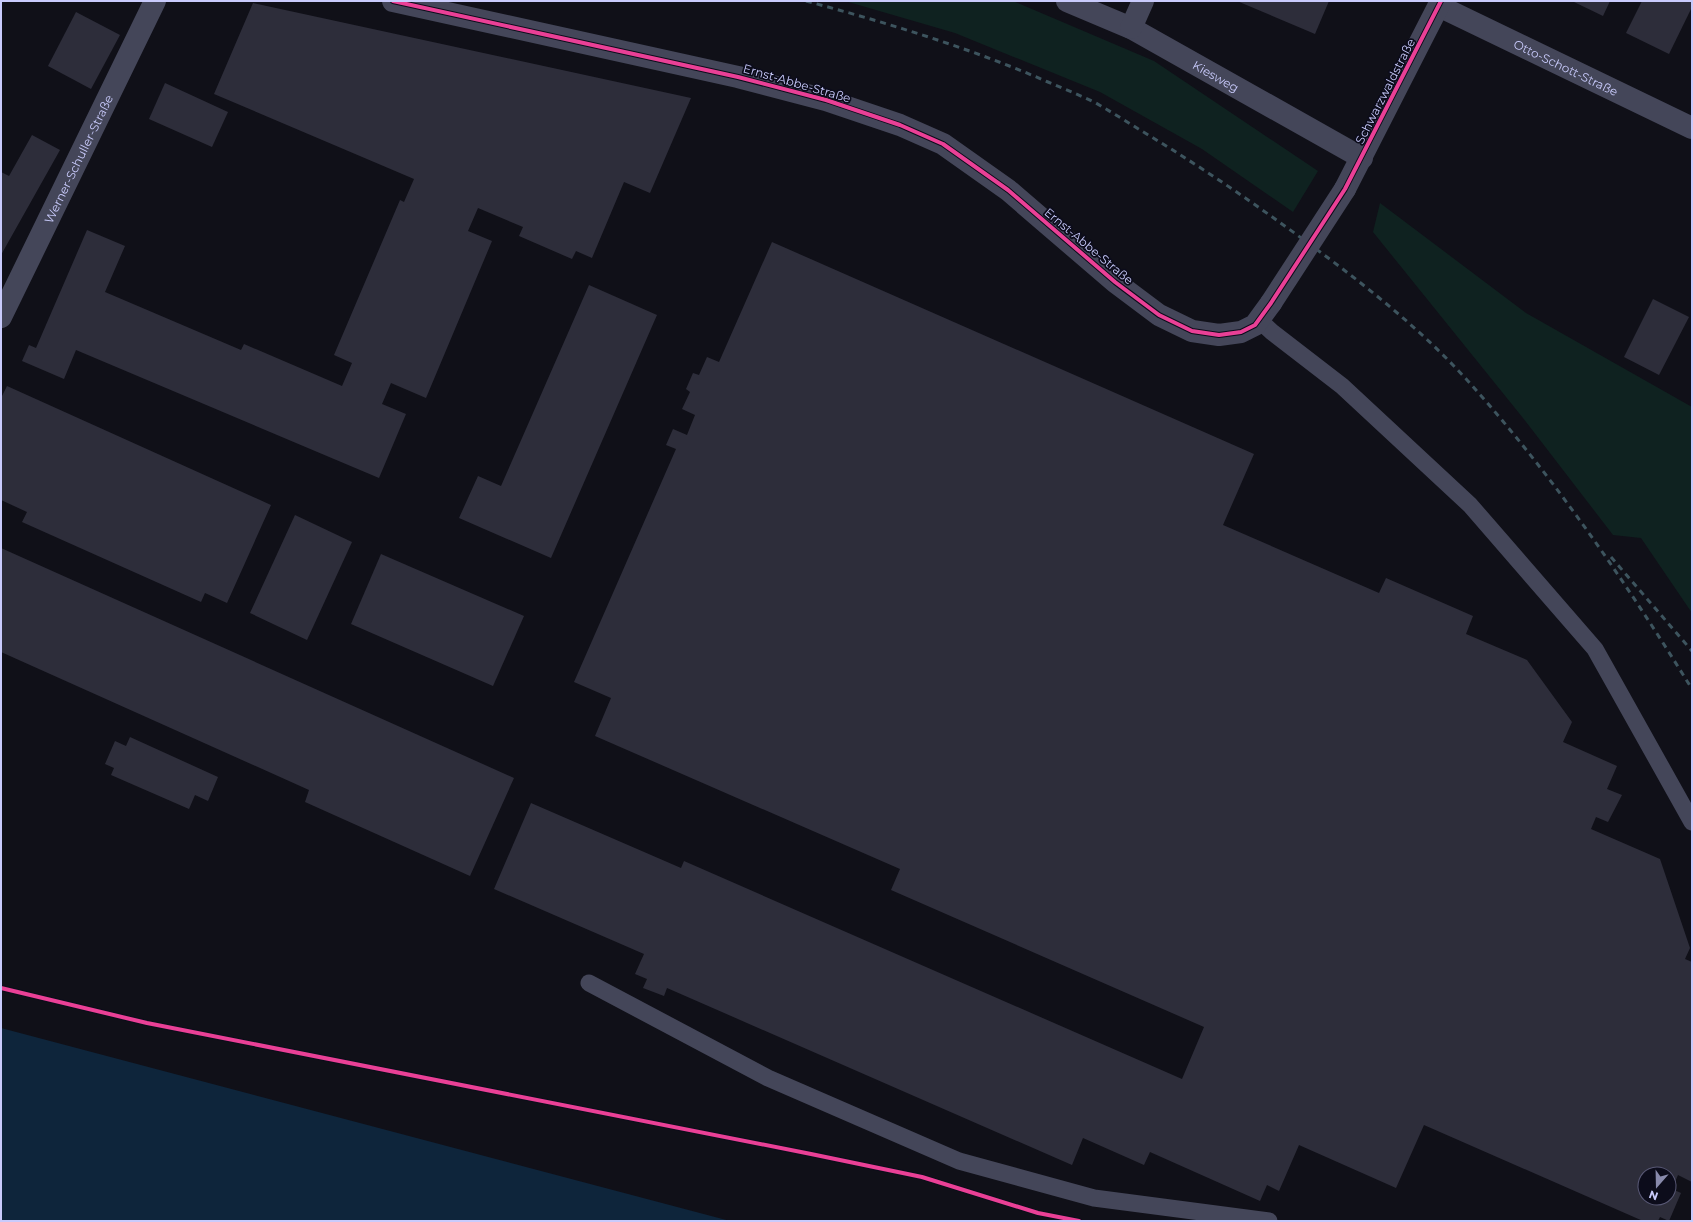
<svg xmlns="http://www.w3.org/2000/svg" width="1693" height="1222" viewBox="0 0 1693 1222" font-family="Montserrat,sans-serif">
	<rect width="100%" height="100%" fill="#101018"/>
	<g fill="#0f2220">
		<path d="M845 1H1013L1154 61 1318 171 1293 212 1202 149 1100 92 955 33Z"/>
		<path d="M1380 203 1526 313 1692 407V613L1641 538 1613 535 1523 418 1373 232Z"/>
	</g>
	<path fill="#0e253b" d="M1 1028 730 1221H1Z"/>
	<g fill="#2d2d3a" fill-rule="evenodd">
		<path d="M1237 1H1329L1315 34Z"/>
		<path d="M1572 1H1610L1603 16Z"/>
		<path d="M1642 1H1692V7L1669 54 1626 33Z"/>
		<path d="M253 3 691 98 650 193 624 182 592 258 576 251 572 259 519 236 523 227 478 208 468 231 492 241 426 398 391 383 382 404 406 414 379 478 76 350 64 379 22 361 29 345 36 348 87 230 125 246 105 292 241 350 244 344 342 386 352 363 334 355 400 200 404 202 414 179 214 94Z"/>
		<path d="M76 12 120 35 91 89 48 66Z"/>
		<path d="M165 83 228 112 212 147 149 119Z"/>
		<path d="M32 135 60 150 1 255V172L9 176Z"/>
		<path d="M772 242 1254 454 1223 525 1379 593 1386 578 1473 616 1466 634 1527 660 1572 722 1563 742 1617 766 1607 789 1622 795 1608 822 1596 817 1591 829 1660 859 1690 948 1685 959 1692 962V1182L1678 1175 1672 1189 1681 1193 1669 1221 1660 1217 1658 1221H1643L1424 1125 1396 1188 1299 1145 1279 1191 1267 1185 1260 1201 1150 1152 1144 1165 1083 1138 1072 1165 667 988 664 996 643 988 647 979 635 974 644 954 494 889 531 803 681 868 684 861 1182 1079 1204 1027 891 890 900 869 595 736 611 698 574 682 676 449 666 445 673 429 687 435 695 415 682 409 690 392 686 389 693 373 699 375 707 357 719 362ZM1645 1174H1669V1198H1645Z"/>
		<path d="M589 285 657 315 551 558 459 518 478 476 501 486Z"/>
		<path d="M1653 299 1689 317 1659 375 1624 357Z"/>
		<path d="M7 386 271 505 227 603 205 593 201 602 22 522 27 512 1 500V398Z"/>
		<path d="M295 515 352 542 307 640 250 613Z"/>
		<path d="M1 548 514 778 470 876 305 802 309 790 1 652Z"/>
		<path d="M381 554 524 616 493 686 351 624Z"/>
		<path d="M130 737 218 777 208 801 195 795 189 809 111 775 114 768 105 764 115 741 126 746Z"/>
	</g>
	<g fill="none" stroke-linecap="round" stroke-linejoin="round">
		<g stroke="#444659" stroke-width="17">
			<path d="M1259 320 1272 332 1342 386 1470 505 1595 649 1692 822"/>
			<path d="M589 983 768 1078 959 1161 1094 1198 1269 1221"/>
		</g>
		<g stroke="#444659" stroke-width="22">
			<path d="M393 1 738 77 826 100 900 125 943 144 1008 190 1115 282 1159 315 1192 331 1219 335 1241 332 1255 325 1271 303"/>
			<path id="s1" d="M1067 1 1131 28 1362 158"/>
			<path id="s2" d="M1439 6 1692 128"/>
			<path d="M1131 28 1143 1"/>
			<path d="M1345 189 1441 1"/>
			<path id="s3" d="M1 317 155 1"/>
		</g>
		<g stroke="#3d545e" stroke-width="3" stroke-dasharray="6 5" stroke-linecap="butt">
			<path d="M806 1C888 23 970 48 1048 82 1064 89 1080 95 1096 103 1111 112 1126 121 1140 130 1197 164 1251 201 1304 240 1361 282 1419 327 1467 380 1552 474 1625 581 1692 689"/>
			<path d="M1611 557 1692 651"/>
		</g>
		<path stroke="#444659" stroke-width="22" d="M1271 303 1345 189"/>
		<g stroke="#0c0c1b" stroke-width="6">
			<g id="cycleway">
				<path d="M393 1 738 77 826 100 900 125 943 144 1008 190 1115 282 1159 315 1192 331 1219 335 1241 332 1255 325 1271 303 1345 189 1441 1"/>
				<path d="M1 988 147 1023 811 1154 922 1177 1038 1213 1079 1221"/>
			</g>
		</g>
		<use href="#cycleway" stroke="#ea4096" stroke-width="4"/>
	</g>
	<g text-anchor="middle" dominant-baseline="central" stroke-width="3.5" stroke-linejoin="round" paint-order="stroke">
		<g font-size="12" fill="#c9cbfc" stroke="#0c0c1b">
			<text stroke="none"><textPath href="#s2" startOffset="141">Otto-Schott-Straße</textPath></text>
			<text stroke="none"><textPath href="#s1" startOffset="167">Kiesweg</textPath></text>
			<text transform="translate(797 83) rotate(16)">Ernst-Abbe-Straße</text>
			<text transform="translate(1385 91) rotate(-63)">Schwarzwaldstraße</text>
			<text stroke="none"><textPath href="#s3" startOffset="176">Werner-Schuller-Straße</textPath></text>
			<text transform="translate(1089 246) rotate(40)">Ernst-Abbe-Straße</text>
		</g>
	</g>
	<rect width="1693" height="1222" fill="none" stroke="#c9cbfc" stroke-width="4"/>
	<g transform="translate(1657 1186) rotate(200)"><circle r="19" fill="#0c0c1b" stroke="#585875"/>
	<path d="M0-3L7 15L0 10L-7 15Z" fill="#888aac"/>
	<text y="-6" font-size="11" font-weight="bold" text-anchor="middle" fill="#c9cbfc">N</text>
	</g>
</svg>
